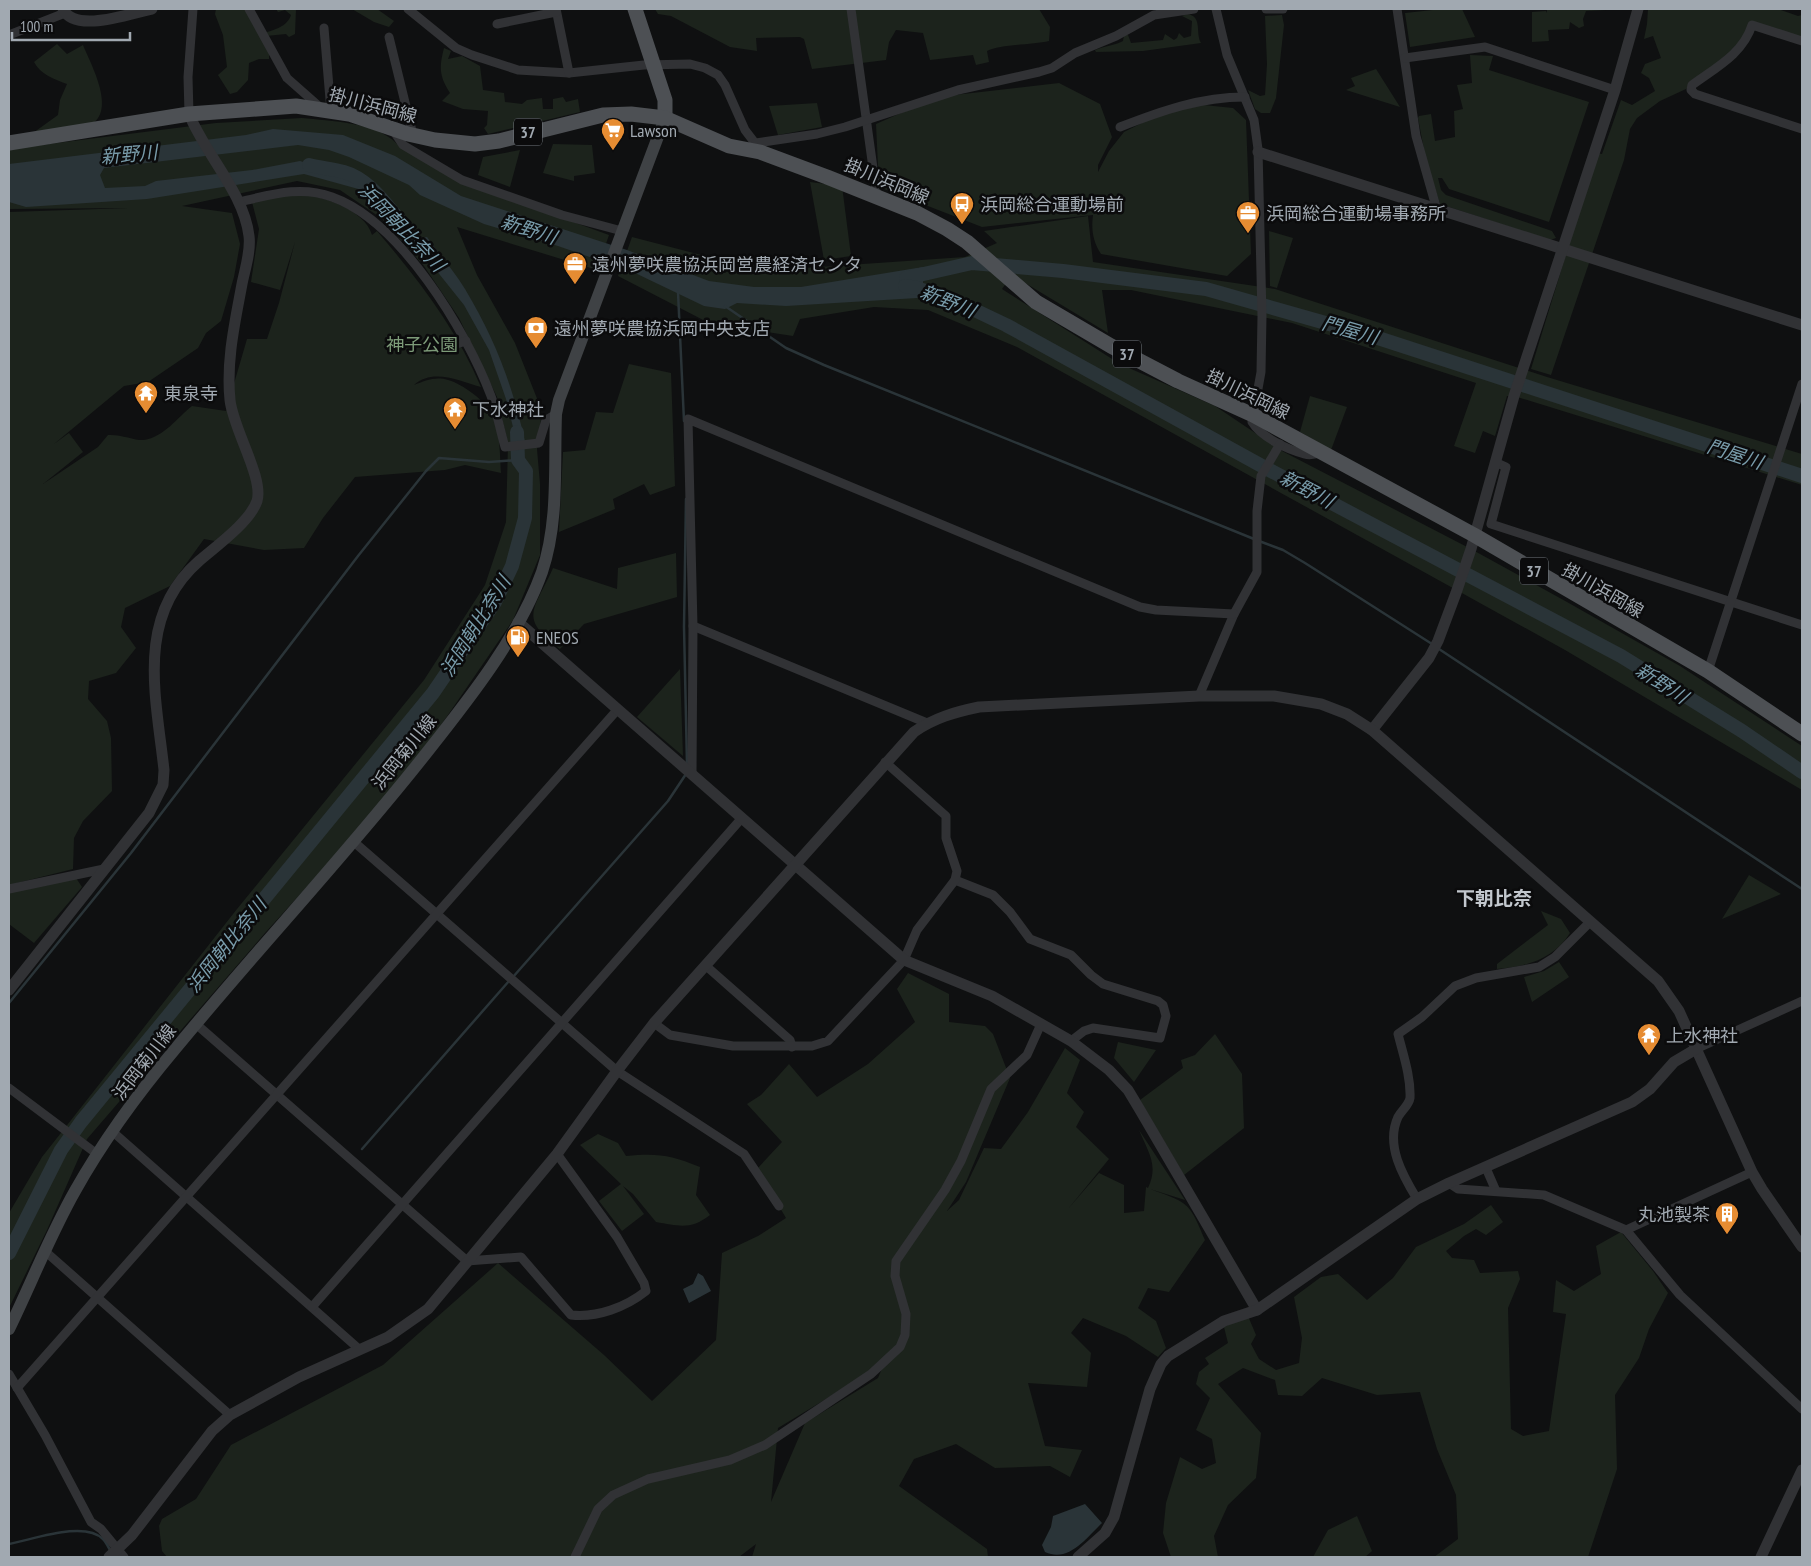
<svg xmlns="http://www.w3.org/2000/svg" width="1811" height="1566" viewBox="0 0 1811 1566" font-family="'PT Sans Narrow','Noto Sans JP',sans-serif">
	<rect width="100%" height="100%" fill="#0f1011"/>
	<g fill="#1c231c" fill-rule="evenodd">
		<path d="M216 9H247L269 53V59H259L249 63 248 80 237 92 230 94 218 75 227 67 223 35 215 14Z"/>
		<path d="M276 9H296L295 34 289 37 286 34 266 36 265 33C275 29 287 27 291 15L285 10 278 12Z"/>
		<path d="M352 9H377L394 21 389 27 374 22Z"/>
		<path d="M655 9H1039L1050 27 1049 41C1033 45 1000 44 987 51L989 62 976 65 973 55 930 60 923 33 896 30 889 42 886 60 812 69 804 39 800 37 756 38 757 51 730 47 671 16 658 14Z"/>
		<path d="M1442 9H1462L1475 37 1410 47 1405 13Z"/>
		<path d="M1547 9H1625L1586 11 1583 19 1584 26 1579 28 1570 22 1569 29 1548 30 1549 41 1532 42V12L1546 11 1547 13Z"/>
		<path d="M1648 9H1778L1798 16 1802 15V41L1754 26 1740 50 1686 89 1660 101 1637 118 1630 129 1624 160 1551 375 1531 369 1597 153 1602 154 1621 100 1632 105 1655 91 1649 78 1641 73 1645 64 1661 58 1653 36 1644 39 1647 24Z"/>
		<path d="M1187 14C1203 16 1195 33 1201 43L1143 51 1096 52 1095 50C1104 46 1117 45 1123 41L1124 35H1128L1131 43 1163 40 1165 34 1174 40 1177 38 1179 33 1184 38 1191 36 1192 21 1182 16Z"/>
		<path d="M1282 15 1284 25 1276 98 1270 113H1261L1255 109 1248 90 1260 96 1265 95 1267 64 1265 16Z"/>
		<path d="M57 44 67 54 83 45C92 67 121 118 83 128 68 132 49 131 33 133L58 115 60 100 67 84C54 79 41 75 34 62Z"/>
		<path d="M444 48 451 51 448 59 462 56 480 66 483 90 504 93 505 102 522 104 527 100 542 98 543 109H553V99L563 97 566 102 578 99 580 112 488 134 484 128 487 125 488 111 463 109 442 101 450 93C439 76 439 67 444 48Z"/>
		<path d="M1470 55 1493 56 1489 70 1589 102 1549 222 1449 189 1442 178H1438L1441 190 1446 195 1552 231 1556 238 1550 240 1440 204 1426 160 1418 118 1419 116 1431 114 1435 141 1455 137 1454 111 1463 109 1457 85 1472 83Z"/>
		<path d="M1376 69 1400 107 1346 90 1355 86 1351 78Z"/>
		<path d="M1059 83 1100 104 1112 137 1098 165V172L1109 151 1124 132 1154 117 1194 104 1233 108 1246 120 1251 254 1227 276 1101 254C1093 242 1091 229 1093 215L982 227 879 187 876 124 937 97Z"/>
		<path d="M817 103 822 127 778 135 769 106Z"/>
		<path d="M302 118C330 121 377 122 397 144L450 176 472 185 609 235 597 270 457 227 477 275 515 343 542 411 537 449 540 484V555L513 620 439 728 360 828 265 933 87 1139 47 1230 9 1308V1213L42 1157 237 909 424 680 485 585 506 522 508 443 497 397 459 318 424 266 381 218 340 190 297 181 182 206 232 213 240 244 234 277 221 321 206 333 198 348 148 382 124 386 54 444 69 433 83 452 43 484 98 447 108 435C121 434 136 441 144 440 164 437 177 418 192 406L226 411 247 339H267L279 303 295 242 280 290 251 282 259 229 252 202C265 200 281 194 294 194 319 194 365 209 372 235L377 231C418 279 456 328 481 387 459 381 433 368 414 385 425 381 435 376 448 380 461 383 487 402 493 415 500 429 500 457 501 473L465 465 445 470 355 477 323 518 304 548 264 550 204 539 170 586 125 608 121 627 136 648 116 673 89 681 88 699 107 721 111 738 112 791 83 821 74 838 73 869 9 885V212L128 208 9 209V149L216 123Z"/>
		<path d="M553 144 592 145 595 173 574 176V181L543 173Z"/>
		<path d="M520 150 510 187 478 175 483 157Z"/>
		<path d="M810 182 842 186 851 256 824 260Z"/>
		<path d="M1088 216 1093 262 1275 289 1547 377 1802 454V485L1514 396H1507L1495 436 1483 431 1475 453 1454 446 1476 383 1292 323 1131 290H1102L1108 333 1012 275 1002 289 1120 364 1215 406 1282 451 1471 549 1567 602 1680 666 1802 746V790L1565 650 1017 347 928 310 874 307 800 319 793 336 709 323 618 276 632 237 736 264 790 269 965 257 997 243 984 231Z"/>
		<path d="M1269 231 1293 238 1277 288 1270 286Z"/>
		<path d="M629 364 671 373 675 486 650 495 644 484 613 499 615 509 559 532 563 452 585 450 596 412 613 413Z"/>
		<path d="M1310 396 1347 407 1331 450 1300 432Z"/>
		<path d="M676 553 677 597 584 624 560 649C518 617 534 611 553 568L617 589 618 568Z"/>
		<path d="M680 669 683 756 637 717Z"/>
		<path d="M74 875 82 887 34 943 9 924V890Z"/>
		<path d="M1749 875 1781 894 1722 919Z"/>
		<path d="M1541 911 1561 919 1570 933C1554 959 1526 967 1497 969V964L1548 925Z"/>
		<path d="M1559 962 1569 977 1532 1002 1524 977 1544 971Z"/>
		<path d="M908 973 949 994V1022L985 1026 993 1034 1010 1078 966 1182 947 1211 959 1200 984 1148 1001 1149 1028 1112 1065 1048 1080 1060 1067 1093 1084 1112 1076 1127 1109 1159 1068 1209 1099 1173 1124 1185V1213L1144 1211 1146 1187 1148 1188C1159 1165 1148 1152 1139 1130L1185 1200 1150 1189C1188 1203 1189 1201 1205 1240L1169 1292 1148 1288 1138 1308 1156 1321 1166 1348 1158 1357 1126 1336 1083 1318 1071 1333 1091 1353 1087 1387 1028 1383 1045 1446 1082 1450 1070 1477 1050 1466 995 1468 956 1444 914 1459 899 1486 987 1549 988 1557H752L756 1544 739 1557H167L162 1551 159 1526 162 1519 196 1499 231 1445 383 1365 498 1263 604 1355 652 1401 716 1340 722 1253 758 1236 786 1218 757 1169 782 1142 747 1104 761 1095 789 1064 817 1097 868 1064 915 1022 897 989ZM884 1364 878 1378 805 1423 771 1502 778 1428Z"/>
		<path d="M1215 1034 1242 1074 1244 1128 1184 1175 1140 1100 1183 1068 1181 1060 1195 1055Z"/>
		<path d="M1118 1042 1156 1050 1134 1082 1114 1058Z"/>
		<path d="M598 1134 618 1143 626 1156C658 1153 670 1155 700 1167L696 1195 710 1215C691 1230 679 1226 656 1222L633 1194 623 1186 644 1214 622 1231 599 1201 621 1184 580 1145Z"/>
		<path d="M1491 1205 1503 1222 1486 1235 1476 1229 1464 1236 1446 1251 1452 1258 1474 1260 1480 1273 1518 1271 1520 1279 1508 1308 1511 1429 1523 1436 1549 1431 1566 1314 1553 1312 1556 1280 1574 1291 1601 1274 1596 1246 1621 1232 1653 1271 1668 1293 1649 1329 1639 1358 1615 1395 1617 1469 1588 1557H1434L1458 1539 1456 1495 1437 1449 1420 1392 1377 1395 1322 1378 1302 1396 1278 1395 1275 1380 1243 1368 1218 1384 1261 1433 1256 1478 1228 1505 1214 1536 1218 1557H1171L1163 1533 1166 1503 1180 1457 1202 1469 1216 1463 1212 1439 1196 1430 1210 1398 1196 1384 1199 1372 1209 1364 1205 1358 1228 1343 1224 1327 1248 1316 1256 1335 1251 1344 1259 1359 1276 1370 1299 1363 1302 1338 1294 1297 1321 1277 1338 1274 1367 1300 1393 1278 1416 1247 1464 1224Z"/>
		<path d="M1357 1516 1372 1551 1365 1557H1313L1328 1530Z"/>
	</g>
	<g fill="#2a3438">
		<path d="M273 129 343 135 395 156 461 196 627 250 709 281 754 287H801L923 267V295L917 298 786 306 737 303 725 309 704 306 633 272 558 246 484 224 420 195 409 185 349 157 329 150 298 145 104 168 100 175 105 188 145 186 156 181 252 170 300 161 353 177 422 238 427 237C439 254 454 271 465 289 495 339 513 386 525 442L517 443 506 399 489 350 464 305 428 260 362 190 304 174 147 199 26 207 9 202V164L246 135Z"/>
		<path d="M698 1273 703 1276 711 1291 689 1303 683 1289 693 1284Z"/>
		<path d="M1085 1504 1102 1523C1086 1538 1069 1563 1045 1552L1042 1545 1051 1527 1053 1516Z"/>
	</g>
	<g fill="none" stroke-linecap="round" stroke-linejoin="round">
		<g stroke="#2a3438" stroke-width="2.5">
			<path d="M678 292 684 421"/>
			<path d="M725 306 786 348 824 365 1254 539"/>
			<path d="M686 499 684 627 687 764"/>
			<path d="M1259 541 1283 550 1305 563 1432 644"/>
			<path d="M1439 649 1802 889"/>
			<path d="M513 977 668 801 686 774"/>
			<path d="M9 1003 131 853 358 556 426 471 439 458 489 462 518 460"/>
			<path d="M362 1149 509 981"/>
			<path d="M9 1544C32 1540 84 1520 103 1539 106 1542 109 1548 111 1552"/>
		</g>
		<g stroke="#2a3438" stroke-width="14">
			<path d="M309 165C321 168 333 169 344 172 369 179 386 205 402 223"/>
			<path d="M906 278 972 263 1063 271 1206 289 1375 337 1802 476"/>
			<path d="M905 286 917 288 964 305 1006 325 1273 472 1621 656 1742 731 1802 772"/>
			<path d="M9 1253 61 1150 81 1122 433 693 495 602 512 566 525 518 526 471 518 460 517 432"/>
		</g>
		<g stroke="#313235" stroke-width="9">
			<path d="M249 9 287 78 321 108"/>
			<path d="M408 9 456 48 472 55 518 70 569 73 644 65 690 64 705 68 718 75 725 85 745 130 758 147"/>
			<path d="M556 9 569 73"/>
			<path d="M851 9 877 197"/>
			<path d="M1216 9 1227 55 1254 120 1258 149 1262 316 1261 372 1252 422C1261 437 1288 450 1305 454 1310 456 1315 454 1320 453"/>
			<path d="M1266 9H1283"/>
			<path d="M1397 9 1416 136 1437 210"/>
			<path d="M497 24 556 12"/>
			<path d="M324 28 331 111"/>
			<path d="M9 35 65 13"/>
			<path d="M389 37 413 135"/>
			<path d="M1802 41 1752 25C1743 54 1715 68 1692 85L1691 90 1695 94 1802 129"/>
			<path d="M1405 58 1485 47 1615 90"/>
			<path d="M189 114 188 77 193 9"/>
			<path d="M1120 127C1161 111 1200 97 1245 97"/>
			<path d="M393 130 403 145 462 180 562 215 622 231"/>
			<path d="M756 143 817 134 845 127 958 90 1039 72 1052 68 1075 53 1116 36 1154 15 1194 9"/>
			<path d="M239 202C270 195 300 185 332 197 400 221 466 330 491 396 497 412 500 430 505 447L539 443 546 420 556 414"/>
			<path d="M453 345 466 341"/>
			<path d="M1495 462 1506 467 1491 524 1802 625"/>
			<path d="M693 626 927 723"/>
			<path d="M1708 671 1802 384"/>
			<path d="M1199 696 1234 614 1257 572V511L1261 476 1280 444"/>
			<path d="M692 775 693 626 688 419 1140 607 1156 610 1234 614"/>
			<path d="M354 842 617 1071 744 1154 779 1206"/>
			<path d="M955 880 993 895 1010 912 1030 939 1071 955 1091 975 1103 984 1158 1001 1163 1005 1166 1016 1160 1038 1093 1028 1084 1031 1071 1041"/>
			<path d="M9 889 104 869"/>
			<path d="M705 965 790 1040 792 1047"/>
			<path d="M654 1023 670 1035 733 1046H812L828 1041 904 960 917 930 955 880 957 871 946 838V816L885 762"/>
			<path d="M196 1024 467 1261 521 1257 571 1315C597 1318 626 1307 646 1291L644 1283 617 1237 557 1154"/>
			<path d="M1696 1049 1802 1001"/>
			<path d="M9 1088 97 1154"/>
			<path d="M113 1132 359 1349"/>
			<path d="M1486 1168 1496 1191"/>
			<path d="M1449 1183 1458 1189 1544 1195 1626 1230 1680 1295 1802 1409"/>
			<path d="M1417 1199C1403 1176 1385 1145 1398 1117 1402 1110 1409 1105 1410 1098 1411 1077 1403 1054 1398 1034L1422 1017 1455 986 1476 978 1539 967 1555 957 1589 923"/>
			<path d="M1626 1230 1752 1172"/>
			<path d="M46 1252 230 1415"/>
			<path d="M312 1307 741 819"/>
			<path d="M9 1374 45 1435 91 1522 101 1529 124 1557"/>
			<path d="M17 1388 618 709"/>
			<path d="M575 1557 598 1509 613 1495 648 1479 730 1460 765 1445 871 1374 900 1347 905 1335 906 1314 895 1276 896 1261 945 1190 961 1161 991 1089 1027 1055 1041 1024"/>
		</g>
		<g stroke="#313235" stroke-width="11">
			<path d="M63 9C75 34 131 13 152 9"/>
			<path d="M1258 152 1802 325"/>
			<path d="M518 622 904 960 992 996 1071 1041 1109 1070 1128 1090 1140 1110 1257 1310"/>
			<path d="M1372 730 1429 658 1438 641 1456 593 1471 549 1514 396 1615 90 1638 9"/>
			<path d="M9 990 149 813 163 785 164 770C156 696 135 617 199 561 215 547 250 522 257 501 264 478 233 429 230 400 226 361 235 322 242 284 245 269 251 251 249 236 244 193 205 154 189 114"/>
			<path d="M109 1557 132 1535 212 1431 230 1415 299 1377 388 1337 428 1309 557 1154 617 1071 654 1023 914 732C934 718 955 712 979 707L1199 696H1274L1321 704 1347 714 1372 730 1658 981 1679 1011 1752 1172 1762 1189 1802 1247"/>
			<path d="M1078 1557 1105 1533 1114 1517 1150 1389 1161 1364 1168 1356 1224 1321 1257 1310 1417 1199 1449 1183 1632 1102 1650 1089 1674 1062 1696 1049"/>
			<path d="M1761 1557 1802 1470"/>
		</g>
		<path stroke="#3f4245" stroke-width="12" d="M9 1329C31 1284 50 1235 75 1191 103 1141 139 1092 176 1048 258 948 348 853 428 751 470 698 519 636 542 572 559 522 554 466 556 414L559 400 665 118"/>
		<g stroke="#4d5054" stroke-width="15">
			<path d="M635 9 665 100V118"/>
			<path d="M9 143 189 114 296 106 349 114 408 134 435 140 475 144 499 141 603 115 631 114 665 118 729 146 760 152 827 177 917 213 947 229 967 242 1036 302 1111 346 1178 381 1253 415 1474 535 1708 671 1802 734"/>
		</g>
	</g>
	<defs>
		<g id="supermarket-pin" transform="scale(1.25)"><path d="M0 17L-7.5 6A9.5 9.5 0 1 1 7.5 6Z" fill="#e68c32" stroke="#0b0b0c"/><path d="M-6-5.5h2.5l.6 2H6L4.5 2H-2.5L-4.4-4H-6ZM-1.5 3.2a1.3 1.3 0 1 0 .1 0ZM3 3.2a1.3 1.3 0 1 0 .1 0Z" fill="#fff"/></g>
		<g id="bus-pin" transform="scale(1.25)"><path d="M0 17L-7.5 6A9.5 9.5 0 1 1 7.5 6Z" fill="#e68c32" stroke="#0b0b0c"/><path d="M-5-6H5V4H4V6H2V4H-2V6H-4V4H-5ZM-3.5-4V0h7V-4ZM-3.5 1.2v1.5H-2V1.2ZM2 1.2v1.5H3.5V1.2Z" fill="#fff"/></g>
		<g id="office-pin" transform="scale(1.25)"><path d="M0 17L-7.5 6A9.5 9.5 0 1 1 7.5 6Z" fill="#e68c32" stroke="#0b0b0c"/><path d="M-6-3h4V-5.5h4V-3h4V5H-6ZM-1-4.5V-3h2v-1.5ZM-6 0V1H6V0Z" fill="#fff"/></g>
		<g id="bank-pin" transform="scale(1.25)"><path d="M0 17L-7.5 6A9.5 9.5 0 1 1 7.5 6Z" fill="#e68c32" stroke="#0b0b0c"/><path d="M-6-4H6V4H-6ZM0-2.3a2.3 2.3 0 1 0 0 4.6a2.3 2.3 0 1 0 0-4.6Z" fill="#fff"/></g>
		<g id="temple-pin" transform="scale(1.25)"><path d="M0 17L-7.5 6A9.5 9.5 0 1 1 7.5 6Z" fill="#e68c32" stroke="#0b0b0c"/><path d="M0-6L5-2H3V0L6.5 2.5H4V6H1.5V3h-3V6H-4V2.5H-6.5L-3 0V-2H-5Z" fill="#fff"/></g>
		<g id="fuel-pin" transform="scale(1.25)"><path d="M0 17L-7.5 6A9.5 9.5 0 1 1 7.5 6Z" fill="#e68c32" stroke="#0b0b0c"/><path d="M-5.5-6h7V0h2V4h1.3V-2.5L3-4.5l.8-.8L6-3V5H2.5V1h-1V6h-7ZM-4.2-4.7v3.2H.2V-4.7Z" fill="#fff"/></g>
		<g id="building-pin" transform="scale(1.25)"><path d="M0 17L-7.5 6A9.5 9.5 0 1 1 7.5 6Z" fill="#e68c32" stroke="#0b0b0c"/><path d="M-4-6H4V6H1V3H-1V6H-4ZM-2.5-4.3h1.7v1.8h-1.7ZM.8-4.3h1.7v1.8H.8ZM-2.5-1h1.7V.8h-1.7ZM.8-1h1.7V.8H.8Z" fill="#fff"/></g>
	</defs>
	<g fill-rule="evenodd">
		<use href="#supermarket-pin" x="613" y="130"/>
		<use href="#bus-pin" x="962" y="204"/>
		<use href="#office-pin" x="1248" y="213"/>
		<use href="#office-pin" x="575" y="264"/>
		<use href="#bank-pin" x="536" y="328"/>
		<use href="#temple-pin" x="146" y="393"/>
		<use href="#temple-pin" x="455" y="409"/>
		<use href="#fuel-pin" x="518" y="637"/>
		<use href="#temple-pin" x="1649" y="1035"/>
		<use href="#building-pin" x="1727" y="1214"/>
	</g>
	<g text-anchor="middle" dominant-baseline="central" stroke-width="5" stroke-linejoin="round" paint-order="stroke">
		<g fill="#0b0b0c" stroke="#747a80" stroke-width="1">
			<rect x="514" y="118.5" width="28" height="27" rx="4"/>
			<rect x="1113" y="340.5" width="28" height="27" rx="4"/>
			<rect x="1520" y="557.5" width="28" height="27" rx="4"/>
		</g>
		<g font-size="16" font-weight="bold" fill="#a1a9b1">
			<text x="528" y="132">37</text>
			<text x="1127" y="354">37</text>
			<text x="1534" y="571">37</text>
		</g>
		<g font-size="18" fill="#a1a9b1" stroke="#0b0b0c">
			<text transform="translate(373 105) rotate(15)">掛川浜岡線</text>
			<text transform="translate(887 181) rotate(23)">掛川浜岡線</text>
			<text transform="translate(1248 394) rotate(26)">掛川浜岡線</text>
			<text transform="translate(1603 590) rotate(30)">掛川浜岡線</text>
			<text transform="translate(404 752) rotate(-51)">浜岡菊川線</text>
			<text transform="translate(144 1062) rotate(-52)">浜岡菊川線</text>
		</g>
		<g font-size="18" fill="#a1a9b1" stroke="#0b0b0c" text-anchor="start">
			<text x="630" y="130">Lawson</text>
			<text x="980" y="204">浜岡総合運動場前</text>
			<text x="1266" y="213">浜岡総合運動場事務所</text>
			<text x="592" y="264">遠州夢咲農協浜岡営農経済センタ</text>
			<text x="554" y="328">遠州夢咲農協浜岡中央支店</text>
			<text x="164" y="393">東泉寺</text>
			<text x="472" y="409">下水神社</text>
			<text x="536" y="637">ENEOS</text>
			<text x="1666" y="1035">上水神社</text>
			<text x="1710" y="1214" text-anchor="end">丸池製茶</text>
		</g>
		<g font-size="18" fill="#7d9b79" stroke="#0b0b0c">
			<text x="422" y="344">神子公園</text>
		</g>
		<g font-size="19" font-style="italic" fill="#799cab" stroke="#0b0b0c">
			<text transform="translate(129 154) rotate(-5)">新野川</text>
			<text transform="translate(402 227) rotate(46)">浜岡朝比奈川</text>
			<text transform="translate(529 229) rotate(18)">新野川</text>
			<text transform="translate(948 301) rotate(22)">新野川</text>
			<text transform="translate(1350 330) rotate(16)">門屋川</text>
			<text transform="translate(1735 454) rotate(18)">門屋川</text>
			<text transform="translate(1307 489) rotate(28)">新野川</text>
			<text transform="translate(475 626) rotate(-58)">浜岡朝比奈川</text>
			<text transform="translate(1662 683) rotate(33)">新野川</text>
			<text transform="translate(226 945) rotate(-51)">浜岡朝比奈川</text>
		</g>
		<g font-size="19" font-weight="bold" fill="#c2c7cd" stroke="#0b0b0c">
			<text x="1494" y="898">下朝比奈</text>
		</g>
	</g>
	<rect width="1811" height="1566" fill="none" stroke="#a1a9b1" stroke-width="20"/>
	<path d="M12 32v8h118v-8" fill="none" stroke="#a1a9b1" stroke-width="2.5"/>
	<text x="20" y="32" font-size="15" fill="#a1a9b1" stroke="#0b0b0c" stroke-width="4" paint-order="stroke">100 m</text>
</svg>
